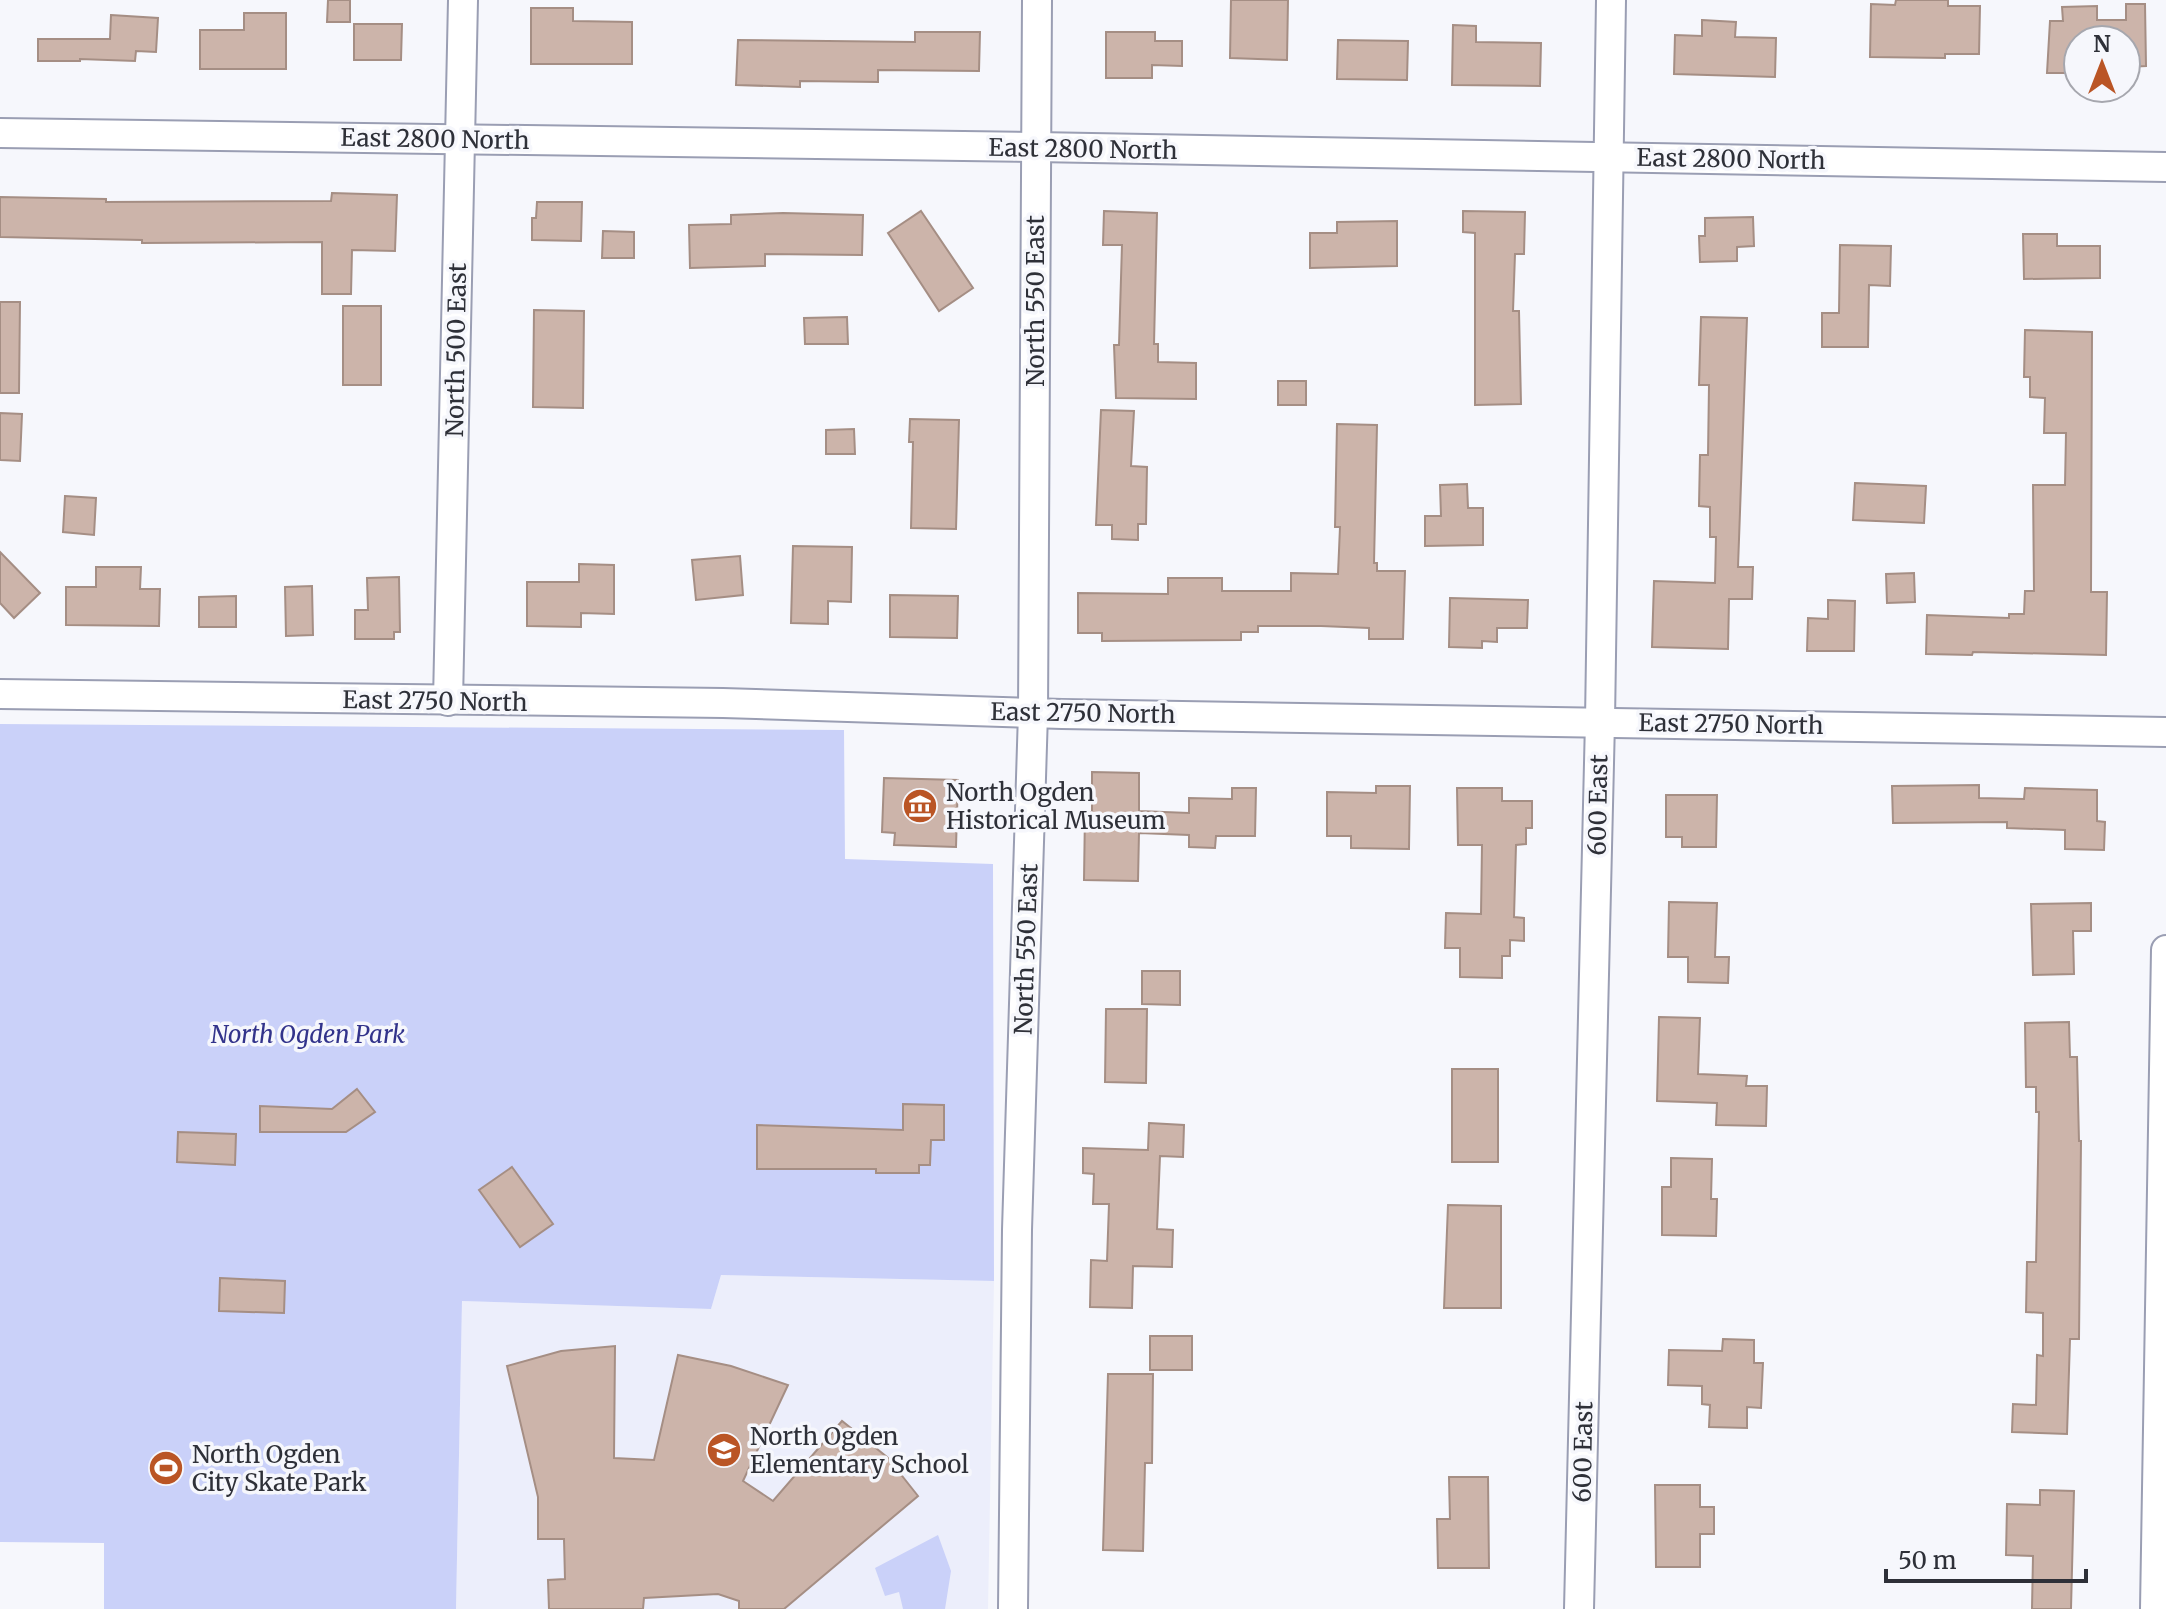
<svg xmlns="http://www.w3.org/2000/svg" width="2166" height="1609" viewBox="0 0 2166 1609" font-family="Merriweather,serif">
	<rect width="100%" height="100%" fill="#f6f7fc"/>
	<path fill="#eceefb" d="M721 1275 994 1281 988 1609H456L462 1301 711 1309Z"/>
	<g fill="#cad1f9">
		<path d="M0 724 844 730 845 859 993 864 994 1281 721 1275 711 1309 462 1301 456 1609H104V1543L0 1542Z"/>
		<path d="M938 1535 951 1571 945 1609H903L899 1592 885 1596 875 1568Z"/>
	</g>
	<g fill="#ccb4aa" stroke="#a58e84" stroke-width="2">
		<path d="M328 0H350V22H327Z"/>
		<path d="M1231 0H1288L1287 60 1230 58Z"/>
		<path d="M1896 0H1948V6H1980L1979 54H1945V58L1870 57 1871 4 1895 5Z"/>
		<path d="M2126 4H2145L2146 66 2126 67V40H2078V73H2047L2050 21H2063L2062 7 2097 6V20H2126Z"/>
		<path d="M531 8H573V21L632 22V64H531Z"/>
		<path d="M244 13H286V69H200V30H244Z"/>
		<path d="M111 15 158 18 156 52 136 51 135 61 80 59V61H38V39H110Z"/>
		<path d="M1702 20 1736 22 1735 37 1776 38 1775 77 1674 74 1675 35 1702 36Z"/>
		<path d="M354 24H402L401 60H354Z"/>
		<path d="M1453 25 1476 26V42L1541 43 1540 86 1452 85Z"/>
		<path d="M915 32H980L979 71 878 70V82L800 81V87L736 85 738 40 915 42Z"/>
		<path d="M1106 32H1155V41H1182V66L1152 65V78H1106Z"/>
		<path d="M1338 40 1408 41 1407 80 1337 79Z"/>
		<path d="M332 193 397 195 395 251 352 250 351 294H322V242L142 243V240L0 237V197L106 199V202L331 201Z"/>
		<path d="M537 202H582L581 241 532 240V218H536Z"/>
		<path d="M921 211 973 288 939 311 888 233Z"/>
		<path d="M1104 211 1157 213 1154 344H1158V362L1196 363V399L1116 398 1114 345H1119L1122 245H1103Z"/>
		<path d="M1463 211 1525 212 1524 254H1515L1513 311H1519L1521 404 1475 405V233L1463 232Z"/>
		<path d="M783 213 863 215 862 255 765 254V266L690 268 689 225 731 224V215Z"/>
		<path d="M1753 217 1754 246 1737 247V261L1700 262 1699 236H1705V218Z"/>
		<path d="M1397 221V266L1310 268V233H1337V222Z"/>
		<path d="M603 231 634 232V258H602Z"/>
		<path d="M2023 234H2057V246H2100V278L2024 279Z"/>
		<path d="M1840 245 1891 246 1890 286 1869 285 1868 347H1822V313H1839Z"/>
		<path d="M0 302H20L19 393H0Z"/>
		<rect x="343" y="306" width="38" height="79"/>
		<path d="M534 310 584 311 583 408 533 407Z"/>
		<path d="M847 317 848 344H805L804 318Z"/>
		<path d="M1701 317 1747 318 1738 567H1753L1752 599H1729L1728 649 1652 647 1654 581 1715 583 1716 537H1710V507L1699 506 1700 455H1708L1709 385H1699Z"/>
		<path d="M2025 330 2092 332 2091 592H2107L2106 655 1973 652 1972 655 1926 654 1927 615 2009 618V614H2024L2025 591H2034L2033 485H2065L2066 433H2044L2045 398 2030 397V377H2024Z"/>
		<rect x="1278" y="381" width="28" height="24"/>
		<path d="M1101 410 1134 411 1131 466 1147 467 1146 524H1138V540L1112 539V525H1096Z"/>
		<path d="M0 413 22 414 20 461 0 460Z"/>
		<path d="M910 419 959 420 956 529 911 528 913 442H909Z"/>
		<path d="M1337 424 1377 425 1374 563H1377V571H1405L1403 639H1369V628L1321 626H1258V632H1241V640L1102 641V633H1078V593L1168 594V578H1222V591H1291V573L1338 574 1340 527H1335Z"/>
		<path d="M854 429 855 454H826V430Z"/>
		<path d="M1855 483 1926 486 1924 523 1853 520Z"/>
		<path d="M1467 484 1468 508H1483V545L1425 546V516H1441L1440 485Z"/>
		<path d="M65 496 96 498 94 535 63 532Z"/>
		<path d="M793 546 852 547 851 602 828 601V624L791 623Z"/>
		<path d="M0 552 40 593 14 618 0 603Z"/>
		<path d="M740 556 743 595 696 600 692 560Z"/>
		<path d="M579 564 614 565V614L581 613V627L527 626V582H579Z"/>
		<path d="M96 567H141L140 589H160L159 626 66 625V587H96Z"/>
		<path d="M1914 573 1915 602 1887 603 1886 574Z"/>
		<path d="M399 577 400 632H394V639H355V610H368L367 578Z"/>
		<path d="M312 586 313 635 286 636 285 587Z"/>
		<path d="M890 595 958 596 957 638 890 637Z"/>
		<path d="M236 596V627H199V597Z"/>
		<path d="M1450 598 1528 600 1527 628H1497V642L1482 641V648L1449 647Z"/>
		<path d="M1828 600 1855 601 1854 651H1807L1808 618 1828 619Z"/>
		<path d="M1092 772 1139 773V811L1189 813V798L1232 799V788H1256L1255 836H1216L1215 848 1189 847V835L1139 833 1138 881 1084 880 1085 812H1092Z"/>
		<path d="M884 778 958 780 956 847 894 845 895 833 882 832Z"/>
		<path d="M1979 785V798L2024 799 2025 788 2097 790V821L2105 822 2104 850 2065 849V830L2007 828V822L1893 823 1892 786Z"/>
		<path d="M1376 786H1410L1409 849 1351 848V836H1327V792L1376 793Z"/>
		<path d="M1457 788H1502V801H1532V828H1526V844L1516 845 1514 917 1524 918V941L1510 940V956H1502V978L1460 977V948H1445L1446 913 1481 914 1482 845H1458Z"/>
		<path d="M1666 795H1717L1716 847H1682V837H1666Z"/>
		<path d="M1669 902 1717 903 1715 957H1729L1728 983 1688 982V957H1668Z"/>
		<path d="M2091 903V931H2073L2074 974 2033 975 2031 904Z"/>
		<path d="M1142 971H1180V1005L1142 1004Z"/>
		<path d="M1106 1009H1147L1146 1083 1105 1082Z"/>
		<path d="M1659 1017 1700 1018 1698 1074 1747 1076 1746 1086H1767L1766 1126 1716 1125 1717 1103 1657 1101Z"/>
		<path d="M2069 1022 2070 1057H2077L2079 1141H2081L2079 1339H2070L2067 1434 2012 1432 2013 1404 2036 1405 2037 1355 2043 1356V1313L2026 1312 2027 1262H2036L2039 1112H2036V1087H2026L2025 1023Z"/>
		<rect x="1452" y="1069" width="46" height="93"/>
		<path d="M357 1089 375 1112 346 1132H260V1106L332 1109Z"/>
		<path d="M903 1104 944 1105V1140H931L930 1165H919V1173H876V1169H757V1125L903 1130Z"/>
		<path d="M1149 1123 1184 1125 1183 1157 1160 1156 1157 1229 1173 1230 1172 1267 1133 1266 1132 1308 1090 1307 1091 1260 1107 1261 1109 1204H1093L1094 1174 1083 1173V1148L1148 1150Z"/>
		<path d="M178 1132 236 1134 235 1165 177 1162Z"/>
		<path d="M1671 1158 1712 1159 1711 1199H1717L1716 1236 1662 1235V1187H1671Z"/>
		<path d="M512 1167 553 1224 520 1247 479 1190Z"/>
		<path d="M1448 1205 1501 1206V1308H1444Z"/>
		<path d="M220 1278 285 1281 284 1313 219 1311Z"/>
		<rect x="1150" y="1336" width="42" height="34"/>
		<path d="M1723 1339 1754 1340V1363H1763L1761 1408 1747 1407V1428L1709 1427 1710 1405 1702 1404V1386L1668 1385 1669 1350 1722 1351Z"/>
		<path d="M615 1346 614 1458 654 1460 678 1355 731 1366 788 1385 743 1481 773 1501 842 1421 887 1457 918 1496 784 1609H739V1601L718 1594 644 1598 643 1609H549L548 1580 565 1579 564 1539H538V1497L507 1366 561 1351Z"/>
		<path d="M1108 1374H1153L1152 1463H1145L1143 1551 1103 1550Z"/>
		<path d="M1449 1477H1488L1489 1568H1438L1437 1519H1450Z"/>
		<path d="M1655 1485H1700V1507H1714V1534H1700V1567H1656Z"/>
		<path d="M2040 1490 2074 1491 2071 1609H2032L2033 1556 2006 1555 2007 1504 2040 1505Z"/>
	</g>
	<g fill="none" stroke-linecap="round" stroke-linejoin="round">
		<g stroke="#9a9eb3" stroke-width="32">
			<g id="minor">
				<path d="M0 133 1036 147 2166 167"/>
				<path d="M0 694 723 703 1062 714 2166 732"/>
				<path d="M448 701 463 0"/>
				<path d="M1013 1609 1017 1230 1033 713 1037 0"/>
				<path d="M1579 1609 1600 721 1611 0"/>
				<path d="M2155 1609 2166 950"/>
			</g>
		</g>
		<use href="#minor" stroke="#fff" stroke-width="28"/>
	</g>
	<defs>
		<g id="museum-disc" transform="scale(1.8)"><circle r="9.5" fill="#ba5525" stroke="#f6f7fc"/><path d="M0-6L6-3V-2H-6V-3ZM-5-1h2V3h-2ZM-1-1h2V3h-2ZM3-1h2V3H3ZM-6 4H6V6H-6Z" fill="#fff"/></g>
		<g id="school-disc" transform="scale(1.8)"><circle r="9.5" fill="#ba5525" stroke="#f6f7fc"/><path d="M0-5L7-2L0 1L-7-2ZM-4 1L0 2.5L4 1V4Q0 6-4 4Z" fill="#fff"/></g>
		<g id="stadium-disc" transform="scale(1.8)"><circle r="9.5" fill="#ba5525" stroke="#f6f7fc"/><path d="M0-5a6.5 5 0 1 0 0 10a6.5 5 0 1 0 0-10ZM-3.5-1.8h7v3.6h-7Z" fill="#fff"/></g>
	</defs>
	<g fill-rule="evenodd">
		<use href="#museum-disc" x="920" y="806"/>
		<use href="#school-disc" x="724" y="1450"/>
		<use href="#stadium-disc" x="166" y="1468"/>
	</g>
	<g text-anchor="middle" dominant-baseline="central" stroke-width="7" stroke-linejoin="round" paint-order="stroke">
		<g font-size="24" fill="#2e3038" stroke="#f6f7fc">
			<text transform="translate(435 139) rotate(1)">East 2800 North</text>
			<text transform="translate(1083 149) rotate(1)">East 2800 North</text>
			<text transform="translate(1731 159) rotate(1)">East 2800 North</text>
			<text transform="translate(1035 301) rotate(-90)">North 550 East</text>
			<text transform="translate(456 350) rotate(-89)">North 500 East</text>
			<text transform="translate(435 701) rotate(1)">East 2750 North</text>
			<text transform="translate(1083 713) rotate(1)">East 2750 North</text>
			<text transform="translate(1731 724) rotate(1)">East 2750 North</text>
			<text transform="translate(1598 805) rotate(-89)">600 East</text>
			<text transform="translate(1026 949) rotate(-88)">North 550 East</text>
			<text transform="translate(1583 1452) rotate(-89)">600 East</text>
		</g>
		<g font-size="24" fill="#2e3038" stroke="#f6f7fc" text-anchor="start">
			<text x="946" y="792">North Ogden<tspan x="946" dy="28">Historical Museum</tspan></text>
			<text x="750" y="1436">North Ogden<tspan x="750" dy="28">Elementary School</tspan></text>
			<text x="192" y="1454">North Ogden<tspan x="192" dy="28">City Skate Park</tspan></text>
		</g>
		<g font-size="24" font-style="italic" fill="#32338b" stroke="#f6f7fc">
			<text x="308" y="1034">North Ogden Park</text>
		</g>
	</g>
	<g transform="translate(2102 64)"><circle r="38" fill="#f6f7fc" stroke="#a6a7ae" stroke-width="2"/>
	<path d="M0-6L14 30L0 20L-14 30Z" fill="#ba5525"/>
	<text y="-12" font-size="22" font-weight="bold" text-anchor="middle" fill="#2e3038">N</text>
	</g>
	<path d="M1886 1569v12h200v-12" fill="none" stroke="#2e3038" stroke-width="4"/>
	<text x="1898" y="1569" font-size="24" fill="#2e3038" stroke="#f6f7fc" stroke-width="6" paint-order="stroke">50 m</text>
</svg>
